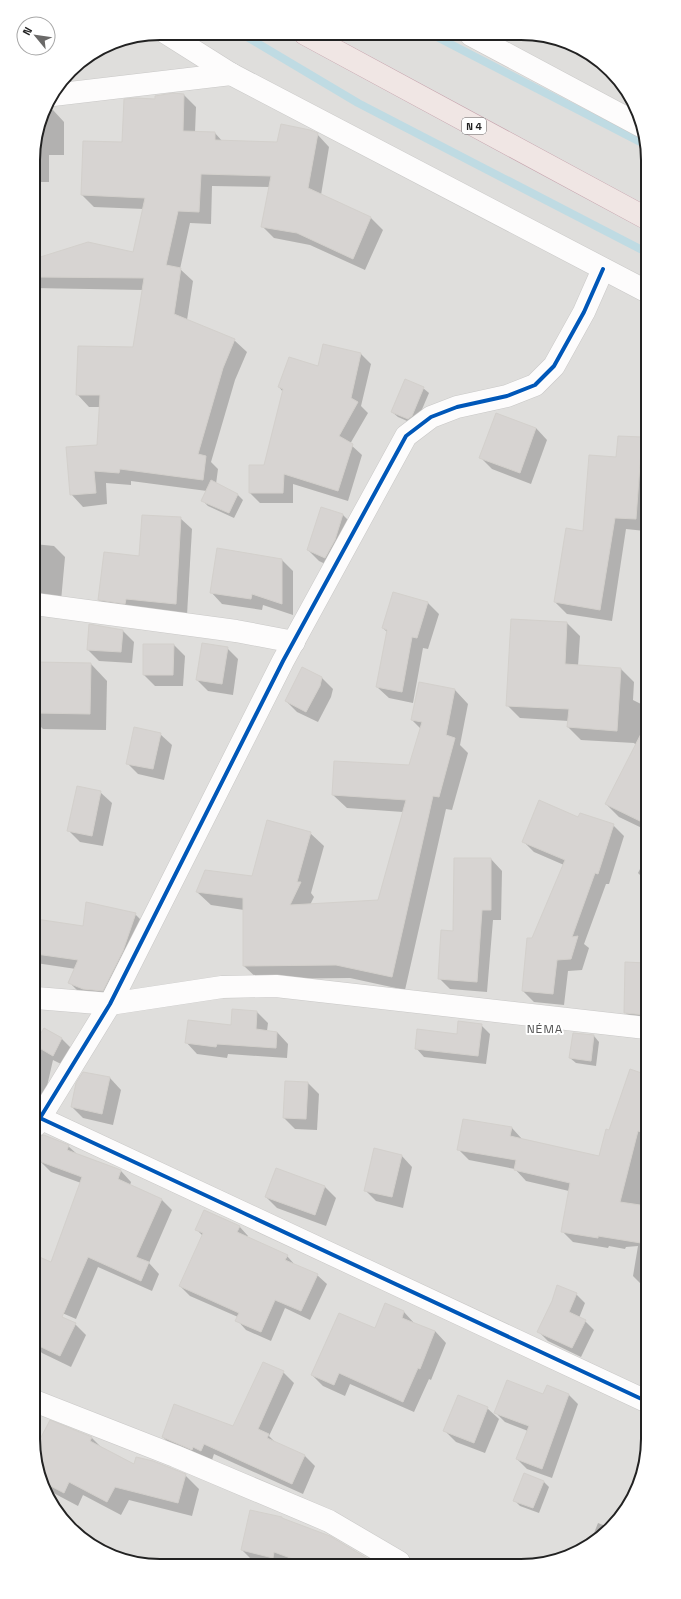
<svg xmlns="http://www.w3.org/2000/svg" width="681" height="1599" viewBox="0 0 681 1599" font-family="'Space Grotesk',sans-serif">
	<rect width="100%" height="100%" fill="#f0eeeb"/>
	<path fill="#dfdedc" d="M160 33 545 35 577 46 611 70 644 128 648 1447 638 1487 617 1522 591 1545 553 1562 136 1564 76 1534 50 1503 37 1472 33 152 46 104 76 65 112 43Z"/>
	<g fill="#0003">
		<path d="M184 95 196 107 195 132 215 133 223 142 278 143 317 134 329 147 321 195 371 218 383 230 365 270 310 245 274 238 262 226 270 187 212 186 211 224 190 223 180 269 193 281 187 320 234 340 247 352 235 380 211 462 218 469 216 484 237 494 243 500 234 518 208 506 202 500 207 491 131 481V485L106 483 107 504 83 507 71 494 98 446 101 407H89L77 394 134 348 143 290 34 288V260L89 243 133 254 144 209 94 207 82 195 84 142 123 143 156 100V97Z"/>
		<path d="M53 110 64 122V155H49V182H33V152L44 111Z"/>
		<path d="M361 354 371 364 361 406 368 413 350 444 362 455 348 501 293 484V503H260L250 493 265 466 283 392 279 387 318 368Z"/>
		<path d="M423 388 429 393 417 421 414 424 398 417 392 412Z"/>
		<path d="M536 428 547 440 531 484 492 469 481 458Z"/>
		<path d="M642 438 645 441V531L626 529 612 621 567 614 555 602 584 532 617 459Z"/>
		<path d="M322 508 343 515 354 526 336 569 319 561 308 550Z"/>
		<path d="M180 518 192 529 187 615 110 611 99 600Z"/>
		<path d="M34 544 54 546 65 557 61 601 35 599Z"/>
		<path d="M218 549 282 560 293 571V615L263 605 262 610 222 604 211 592Z"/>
		<path d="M428 603 439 614 428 649 423 648 413 703 389 698 377 687 387 632 383 628Z"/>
		<path d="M567 623 580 636 578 666 621 669 634 682 633 700 645 706 646 830 619 817 606 804 636 745 634 743 581 740 568 727 569 721 520 718 507 705Z"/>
		<path d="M123 631 134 642 132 663 99 661 88 650Z"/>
		<path d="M174 645 185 656 183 686H155L144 675Z"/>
		<path d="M227 648 238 659 233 695 208 691 197 680Z"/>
		<path d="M35 663 91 664 107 681 106 730 43 729 35 721Z"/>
		<path d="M322 678 333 689 331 697 318 722 297 712 286 701Z"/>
		<path d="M419 683 455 690 468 704 460 745 468 753 452 810 446 809 405 990 350 978 258 979 244 966V910L211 905 197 892 252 877 310 833 324 846 311 893 314 897 310 905 379 901 403 812 347 808 333 795 410 766 421 729 412 720Z"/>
		<path d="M160 734 172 745 164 780 138 774 127 763Z"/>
		<path d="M100 792 112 803 103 846 80 842 69 831Z"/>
		<path d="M579 818 613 825 624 836 609 884H606L584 944 589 948 582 970 568 971 564 1005 534 1002 523 991 533 940 564 865 534 852 523 841Z"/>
		<path d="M646 857V881L638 873Z"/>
		<path d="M491 859 502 871 501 920H493L487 992 450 989 439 978 454 932Z"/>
		<path d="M135 914 146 925 114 1002 81 994 70 983 76 969 36 963V920L84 927Z"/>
		<path d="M626 963 646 964V1026L637 1025 625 1012Z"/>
		<path d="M257 1012 268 1023 267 1031 277 1032 288 1044 287 1058 228 1054 227 1058 197 1054 186 1042 232 1027Z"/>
		<path d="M481 1025 490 1034 486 1064 424 1057 416 1048 458 1035Z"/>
		<path d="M44 1028 62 1039 72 1049 63 1065 53 1060 42 1108 36 1107V1043Z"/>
		<path d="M574 1034 594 1036 599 1042 596 1066 576 1063 570 1058Z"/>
		<path d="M83 1073 110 1078 121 1090 113 1125 83 1118 72 1107Z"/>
		<path d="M286 1082 308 1083 319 1094 317 1130 295 1129 284 1118Z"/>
		<path d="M647 1105V1287H644L633 1276 638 1246 626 1247 625 1249 609 1246 608 1248 573 1242 562 1231 569 1191 526 1181 515 1169 469 1160 458 1149 512 1128 522 1139 600 1157 610 1131Z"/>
		<path d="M68 1146 77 1154 121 1171 131 1182 130 1185 162 1200 172 1210 149 1263 159 1274 152 1291 98 1267 76 1319 37 1302V1257L51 1264 81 1183 51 1172 40 1161Z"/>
		<path d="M401 1155 412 1167 403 1208 376 1201 365 1190Z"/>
		<path d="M276 1169 325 1187 336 1198 326 1226 277 1208 266 1197Z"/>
		<path d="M239 1226 248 1236 247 1238 287 1256 296 1266 317 1275 327 1284 310 1320 285 1308 271 1341 246 1330 237 1320 238 1317 190 1296 180 1286 203 1236 196 1229Z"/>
		<path d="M576 1294 585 1303 579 1318 585 1321 594 1330 581 1357 548 1341 539 1332Z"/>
		<path d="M386 1305 404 1312 415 1324 435 1331 446 1343 431 1380 429 1379 414 1412 350 1384 345 1396 323 1386 312 1375 376 1330Z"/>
		<path d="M46 1310 75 1324 86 1335 71 1367 42 1353 37 1348V1329Z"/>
		<path d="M283 1372 294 1383 269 1436 277 1444 305 1456 315 1466 303 1494 214 1454 212 1460 173 1447 163 1437 234 1427Z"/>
		<path d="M568 1394 578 1404 552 1478 527 1469 517 1459 528 1431 505 1422 495 1412 544 1395Z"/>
		<path d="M487 1408 499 1419 485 1453 456 1442 445 1431Z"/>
		<path d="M50 1422 92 1438 102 1448 135 1465 185 1475 199 1489 192 1516 129 1500 121 1515 83 1495 78 1506 44 1488 37 1471Z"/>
		<path d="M544 1482 549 1487 539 1513 520 1506 514 1500Z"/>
		<path d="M251 1511 369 1563H255L242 1550Z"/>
		<path d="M598 1523 611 1528 589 1546Z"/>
	</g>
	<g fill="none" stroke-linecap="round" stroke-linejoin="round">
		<g stroke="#bfdbe3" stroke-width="8">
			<path d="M242 34 358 103 644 251"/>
			<path d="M433 35 644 144"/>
		</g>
	</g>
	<g fill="#d7d4d2" stroke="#d3d0cc">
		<path d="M173 93 184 94 183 131 215 132V140L277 142 281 124 310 130 318 133 308 188 371 217 353 259 297 233 261 227 271 176 201 174 199 212 178 211 166 265 181 268 174 314 235 339 223 368 198 454 206 456 203 480 120 469 119 473 94 471 96 493 70 495 66 447 97 445 100 395H76L78 346 133 347 144 278 34 277V259L88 242 133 252 145 198 81 195 83 141 122 142 124 99 136 98 155 99V96Z"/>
		<path d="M323 344 361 353 351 398 358 402 339 436 353 444 338 491 284 474 283 493H249V465H264L283 389 278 387 289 357 318 366Z"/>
		<path d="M405 379 424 387 412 416 408 419 391 412Z"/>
		<path d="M496 413 536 428 520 473 479 458Z"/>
		<path d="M618 436 642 437 636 519 615 518 600 610 554 602 566 528 583 531 589 455 616 457Z"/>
		<path d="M211 480 238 494 229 513 201 501Z"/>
		<path d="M321 507 343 514 335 540 325 558 307 550Z"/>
		<path d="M142 515 181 517 176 604 126 599 125 604 98 600 104 552 139 556Z"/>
		<path d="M217 548 282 559V604L252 594 251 599 210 593Z"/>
		<path d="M393 592 428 602 417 638 412 637 402 692 376 687 387 630 382 628Z"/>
		<path d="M511 619 567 622 565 664 621 668 617 731 567 727 569 709 506 706Z"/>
		<path d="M89 624 123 630 121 652 87 650Z"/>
		<path d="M202 643 228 647 222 684 196 680Z"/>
		<path d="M143 644H174L173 675H143Z"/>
		<path d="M35 662 91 663 90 714 35 713Z"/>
		<path d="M302 667 322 677 320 686 306 712 285 701Z"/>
		<path d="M419 682 455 689 446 735 455 738 439 797 433 796 392 977 336 965 243 966V898L196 892 205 870 252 876 267 820 311 832 297 882H301L290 905 378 900 406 800 332 795 334 761 409 765 422 722 411 720Z"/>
		<path d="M646 724V824L605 804Z"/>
		<path d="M134 727 161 733 153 769 126 764Z"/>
		<path d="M77 786 101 791 92 836 67 831Z"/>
		<path d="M539 800 578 817 580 813 614 824 598 874 595 873 572 937 578 936 571 959 557 960 553 994 522 991 527 938H532L565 860 522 842Z"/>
		<path d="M454 858H491V910H482L477 982 438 979 441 930 453 931Z"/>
		<path d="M86 902 136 913 123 951 103 991 83 989 68 983 78 960 36 954V919L83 926Z"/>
		<path d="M625 962 646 963V1015L624 1013Z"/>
		<path d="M232 1009 257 1011 256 1029 277 1032 276 1048 217 1044 216 1047 185 1043 188 1020 231 1025Z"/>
		<path d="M458 1021 482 1024 478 1056 415 1049 417 1029 457 1034Z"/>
		<path d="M44 1028 62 1038 53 1056 36 1046V1041Z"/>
		<path d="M573 1033 594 1035 591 1061 569 1058Z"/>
		<path d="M630 1069 647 1075V1134L638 1131 620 1202 647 1206V1244L598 1236V1238L561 1232 570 1183 514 1170 516 1160 457 1150 463 1119 512 1127 510 1136 599 1156 606 1129 609 1130Z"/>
		<path d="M83 1072 110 1077 102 1114 71 1107 76 1083Z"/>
		<path d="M285 1081 308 1082 306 1119 283 1118Z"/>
		<path d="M44 1135 69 1145 67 1150 121 1170 118 1179 162 1199 136 1257 149 1262 141 1281 88 1257 62 1317 76 1323 60 1356 37 1345V1256L51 1262 82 1177 36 1160V1137Z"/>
		<path d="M374 1148 402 1155 392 1197 364 1191Z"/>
		<path d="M276 1168 325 1186 315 1215 265 1197Z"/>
		<path d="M204 1210 240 1226 237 1232 288 1255 285 1260 318 1274 301 1311 275 1300 261 1332 235 1321 239 1313 179 1286 203 1233 195 1230Z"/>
		<path d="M557 1285 577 1293 569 1312 586 1320 572 1348 537 1332 552 1301Z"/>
		<path d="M385 1303 404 1311 402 1318 435 1331 420 1369 418 1368 403 1402 339 1373 334 1385 311 1375 339 1313 375 1328Z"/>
		<path d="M263 1362 284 1371 258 1429 269 1434 267 1438 305 1455 292 1484 204 1444 201 1451 193 1447 192 1450 162 1437 174 1404 233 1426Z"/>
		<path d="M507 1380 543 1394 547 1385 569 1394 542 1469 516 1459 529 1426 494 1413Z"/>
		<path d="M458 1395 488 1407 474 1443 443 1431Z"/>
		<path d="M50 1420 92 1437 90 1441 134 1464 136 1457 153 1461 186 1474 178 1503 115 1487 107 1502 69 1482 64 1493 41 1481 37 1472V1445Z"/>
		<path d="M524 1473 544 1481 533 1508 513 1501Z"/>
		<path d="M250 1510 282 1517V1518L330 1536 375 1563H304L274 1552 273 1558 241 1550Z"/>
	</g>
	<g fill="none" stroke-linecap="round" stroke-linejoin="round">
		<g stroke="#c9c8c7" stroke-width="23">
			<g id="minor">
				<path d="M166 33 231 74 644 290"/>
				<path d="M471 35 643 127"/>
				<path d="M53 95 231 74"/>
				<path d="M35 604 236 631 294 642"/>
				<path d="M36 998 110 1004 222 987 276 986 646 1028"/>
				<path d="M36 1118H40L648 1402"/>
				<path d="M36 1125 40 1118 110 1004 283 661 406 436 431 417 457 407 507 396 535 385 554 366 584 312 603 269"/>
				<path d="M37 1402 175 1456 329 1521 399 1562"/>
			</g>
		</g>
		<g stroke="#c5a2ac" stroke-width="23">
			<path id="trunk" d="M305 34 644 217"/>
		</g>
		<use href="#minor" stroke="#fdfcfc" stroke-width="22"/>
		<use href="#trunk" stroke="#f0e6e4" stroke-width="22"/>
		<g stroke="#fff" stroke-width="6">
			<g id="cycleway">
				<path d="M36 1118H40L648 1402"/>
				<path d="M36 1125 40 1118 110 1004 283 661 406 436 431 417 457 407 507 396 535 385 554 366 584 312 603 269"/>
			</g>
		</g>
		<use href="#cycleway" stroke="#0057b8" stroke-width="4"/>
	</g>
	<g text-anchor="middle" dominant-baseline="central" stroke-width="4" stroke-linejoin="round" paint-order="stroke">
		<rect fill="#fff" stroke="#646464" stroke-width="1" x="462" y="118" width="24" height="16" rx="3"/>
		<g font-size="10" font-weight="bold" fill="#222">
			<text x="474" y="126">N 4</text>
		</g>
		<g font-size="12" letter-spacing="1" fill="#555" stroke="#fff">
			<text x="545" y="1029">NÉMA</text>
		</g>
	</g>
	<path d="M0 0H681V1599H0ZM160 40H521A120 120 0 0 1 641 160V1439A120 120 0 0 1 521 1559H160A120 120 0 0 1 40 1439V160A120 120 0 0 1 160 40Z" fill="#fff" fill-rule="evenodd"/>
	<path fill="none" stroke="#222" stroke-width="2" d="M160 40H521A120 120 0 0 1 641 160V1439A120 120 0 0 1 521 1559H160A120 120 0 0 1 40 1439V160A120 120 0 0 1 160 40Z"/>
	<g transform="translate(36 36) rotate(299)"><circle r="19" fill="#ffffff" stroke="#a7a7a7"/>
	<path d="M0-3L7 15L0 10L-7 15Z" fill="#6a6968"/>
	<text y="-6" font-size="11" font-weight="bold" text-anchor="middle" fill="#222222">N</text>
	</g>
</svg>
